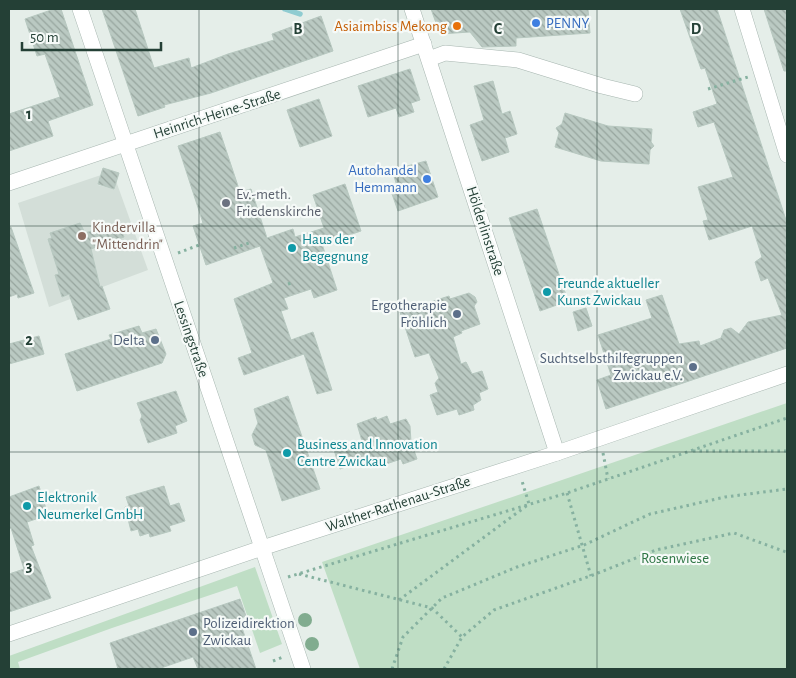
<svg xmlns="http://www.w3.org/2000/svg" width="796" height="678" viewBox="0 0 796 678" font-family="'Alegreya Sans',sans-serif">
	<defs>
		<pattern id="building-back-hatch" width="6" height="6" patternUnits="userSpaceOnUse" patternTransform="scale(1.25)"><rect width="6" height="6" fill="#bac9c2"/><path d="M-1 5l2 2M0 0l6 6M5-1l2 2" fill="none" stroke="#97a59e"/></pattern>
	</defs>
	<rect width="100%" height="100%" fill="#e5eee9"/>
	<path fill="#d3ded8" d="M101 175 98 185 114 189 116 181 148 270 49 307 18 203Z"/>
	<g fill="#bfdec5">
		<path d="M787 403V669H360L322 562Z"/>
		<path d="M255 567 282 644 260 653 237 586 112 628 18 662 20 669H9V656Z"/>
	</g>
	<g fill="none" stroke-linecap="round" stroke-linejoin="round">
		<path stroke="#8fccd1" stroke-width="5.5" d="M285 9 300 14"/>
	</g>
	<g fill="url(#building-back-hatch)" stroke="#b7c8c0">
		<path d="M54 9H61L93 105 48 121 53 136 9 151V114L60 97 45 54 37 56 25 19Z"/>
		<path d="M102 9H135L154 68 189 58 191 68 228 54 274 40 272 34 321 16 333 51 211 93 164 105 165 107 138 116Z"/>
		<path d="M431 9H588L590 33 516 38V46L482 47 470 32 440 34Z"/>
		<path d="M680 9H717L787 223V348L606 409 597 380 611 375 598 335 652 318 646 300 662 295 679 344 699 341 700 346 721 338 724 330 731 328 739 334 748 322 782 315 768 278 761 281 755 262 762 257 752 226 709 240 703 221 708 220 698 187 733 177 714 122 698 127 693 112 717 104 705 68 701 69Z"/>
		<path d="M764 9H787V71H784Z"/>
		<path d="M410 69 420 100 411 103 414 112 399 117 396 108 368 117 358 86Z"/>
		<path d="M493 81 502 114 510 111 517 134 505 138 509 152 482 161 470 125 484 120 474 86Z"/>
		<path d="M319 99 332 136 300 147 287 110Z"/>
		<path d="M565 113 608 126 652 129 651 142 654 146 650 150 649 164 601 161 555 147 559 133 556 128 562 124Z"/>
		<path d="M220 132 240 192 251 189 267 238 293 229 295 237 324 228 313 195 345 184 361 231 322 244 337 290 314 298 311 289 284 298 288 309 281 311 291 340 313 332 332 390 317 394 304 354 244 375 238 358 252 353 234 299 273 283 260 246 206 265 193 226 203 223 178 146Z"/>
		<path d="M426 161 438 197 398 211 391 191 394 190 393 187 397 186 392 170Z"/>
		<path d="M103 168 119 173 114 189 98 184Z"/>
		<path d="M537 209 568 301 540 311 509 218Z"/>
		<path d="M119 222 124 237 91 249 100 287 102 286 110 309 78 320 69 294 62 297 55 275 59 274 48 239 52 238 50 233 80 223 85 233Z"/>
		<path d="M9 227H11L34 293 18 298 17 294 9 297Z"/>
		<path d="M469 293 475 297 477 302 474 306 480 324 461 331 462 333 453 337 461 364 466 362 472 374 482 371 488 389 479 393 481 400 473 405 474 410 459 415 457 409 437 415 430 395 438 392 435 383 439 378 429 353 415 357 400 312 449 296 450 299Z"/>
		<path d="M586 308 592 326 578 331 573 312Z"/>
		<path d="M139 326 142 333 156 329 166 354 162 363 77 391 65 354 111 339 109 335Z"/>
		<path d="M39 336 44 354 9 364V344Z"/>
		<path d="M176 391 187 421 175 426 177 433 148 443 140 420 142 416 137 403Z"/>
		<path d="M288 396 320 489 282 501 266 450 255 445 252 435 258 423 254 409Z"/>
		<path d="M387 416 390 424 406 419 410 426 411 442 417 459 403 464 401 459 377 467 376 457 340 469 334 450 362 441 357 424 376 417 377 420Z"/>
		<path d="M39 486 48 515 27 522 34 545 31 546 51 598 9 612V574L24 569 11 528 9 529V497Z"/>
		<path d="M164 486 170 506 179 503 185 521 169 526 171 531 150 537 149 533 140 536 138 529 131 531 125 507 129 506 126 497Z"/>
		<path d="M240 599 246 616 239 619 256 669H198L193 657 158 669H118L110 643Z"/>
	</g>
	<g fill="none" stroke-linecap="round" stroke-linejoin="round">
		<g stroke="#a7b6b0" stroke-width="16">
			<g id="minor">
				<path d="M80 9 303 669"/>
				<path d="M412 9 557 453"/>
				<path d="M742 9 787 155"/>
				<path d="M429 59 445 53 518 60 602 86 635 94"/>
				<path d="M9 183 424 44"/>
				<path d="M9 634 262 548 557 453 787 374"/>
			</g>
		</g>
		<g stroke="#86b1a0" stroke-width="3" stroke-dasharray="2.5 4" stroke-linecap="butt">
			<path d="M708 89 748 77"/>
			<path d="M234 248 249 243"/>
			<path d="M178 253 199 245"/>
			<path d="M288 284 294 282"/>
			<path d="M693 451H787"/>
			<path d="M603 453 608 479"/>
			<path d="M567 493 591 576"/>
			<path d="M299 574 432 608 462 637"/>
			<path d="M288 577 567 493 787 418"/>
			<path d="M399 600 529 504 522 481"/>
			<path d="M273 661 283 657"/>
			<path d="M392 669 403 637 442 598 517 567 584 545 650 514 725 497 787 489"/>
			<path d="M444 669 462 637 494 610 593 575 656 550 734 533 786 552 787 554"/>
		</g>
		<use href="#minor" stroke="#fff" stroke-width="15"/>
	</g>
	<g fill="#81ac8f">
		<circle cx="305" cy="620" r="7"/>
		<circle cx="312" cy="644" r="7"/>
	</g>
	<path fill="none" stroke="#244036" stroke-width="1" stroke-opacity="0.55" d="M199 9V669M398 9V669M597 9V669M9 226H787M9 452H787"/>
	<g fill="#3f7fe0" stroke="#f6faf8" stroke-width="2">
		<circle cx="536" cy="23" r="5"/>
		<circle cx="427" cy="179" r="5"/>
	</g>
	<circle fill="#e8710a" stroke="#f6faf8" stroke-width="2" cx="457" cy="26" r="5"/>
	<circle fill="#6b7280" stroke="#f6faf8" stroke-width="2" cx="226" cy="203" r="5"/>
	<circle fill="#8d6e63" stroke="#f6faf8" stroke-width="2" cx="82" cy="236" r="5"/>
	<g fill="#0f9aa8" stroke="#f6faf8" stroke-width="2">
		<circle cx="292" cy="248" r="5"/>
		<circle cx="547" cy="292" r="5"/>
		<circle cx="287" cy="453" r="5"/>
		<circle cx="27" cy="506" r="5"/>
	</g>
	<g fill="#5c6f8a" stroke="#f6faf8" stroke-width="2">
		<circle cx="457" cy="314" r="5"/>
		<circle cx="155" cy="340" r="5"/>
		<circle cx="693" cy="367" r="5"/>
		<circle cx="193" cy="632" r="5"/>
	</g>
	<g text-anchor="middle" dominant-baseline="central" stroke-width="4.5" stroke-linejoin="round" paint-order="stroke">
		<g font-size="15" fill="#366cbe" stroke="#f6faf8" text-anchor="start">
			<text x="546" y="23">PENNY</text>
			<text x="417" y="170" text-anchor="end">Autohandel<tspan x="417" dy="17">Hemmann</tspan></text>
		</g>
		<g font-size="15" fill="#c56008" stroke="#f6faf8" text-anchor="end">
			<text x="447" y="26">Asiaimbiss Mekong</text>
		</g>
		<g font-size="15" fill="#244036" stroke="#f6faf8">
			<text transform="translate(217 114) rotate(-18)">Heinrich-Heine-Straße</text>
			<text transform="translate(485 231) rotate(72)">Hölderlinstraße</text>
			<text transform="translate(191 339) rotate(71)">Lessingstraße</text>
			<text transform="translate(398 504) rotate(-18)">Walther-Rathenau-Straße</text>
		</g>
		<g font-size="15" fill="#5b616d" stroke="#f6faf8" text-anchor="start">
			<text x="236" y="194">Ev.-meth.<tspan x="236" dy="17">Friedenskirche</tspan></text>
		</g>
		<g font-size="15" fill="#785e54" stroke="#f6faf8" text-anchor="start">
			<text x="92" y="227">Kindervilla<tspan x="92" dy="17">"Mittendrin"</tspan></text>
		</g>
		<g font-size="15" fill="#0d838f" stroke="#f6faf8" text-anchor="start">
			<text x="302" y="239">Haus der<tspan x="302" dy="17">Begegnung</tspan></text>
			<text x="557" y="283">Freunde aktueller<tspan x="557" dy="17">Kunst Zwickau</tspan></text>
			<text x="297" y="444">Business and Innovation<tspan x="297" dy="17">Centre Zwickau</tspan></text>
			<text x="37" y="497">Elektronik<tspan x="37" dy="17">Neumerkel GmbH</tspan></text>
		</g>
		<g font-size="15" fill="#4e5e75" stroke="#f6faf8" text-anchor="end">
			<text x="447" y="305">Ergotherapie<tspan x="447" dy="17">Fröhlich</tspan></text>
			<text x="145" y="340">Delta</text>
			<text x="683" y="358">Suchtselbsthilfegruppen<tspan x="683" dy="17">Zwickau e.V.</tspan></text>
			<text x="203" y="623" text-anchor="start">Polizeidirektion<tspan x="203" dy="17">Zwickau</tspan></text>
		</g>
		<g font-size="15" fill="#2f7645" stroke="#f6faf8">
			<text x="675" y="558">Rosenwiese</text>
		</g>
	</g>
	<g font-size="16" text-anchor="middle" font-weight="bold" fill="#244036" stroke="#f6faf8" stroke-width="4.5" stroke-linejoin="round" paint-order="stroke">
		<text x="298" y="34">B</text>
		<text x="498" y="34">C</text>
		<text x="696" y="34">D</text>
		<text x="29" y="119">1</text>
		<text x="29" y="345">2</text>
		<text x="29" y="571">3</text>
	</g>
	<rect width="796" height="678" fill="none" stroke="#244036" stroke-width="20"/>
	<path d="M22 42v8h139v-8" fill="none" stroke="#244036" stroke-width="2.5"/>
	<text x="30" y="42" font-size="15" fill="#244036" stroke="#f6faf8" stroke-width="4" paint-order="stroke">50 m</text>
</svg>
